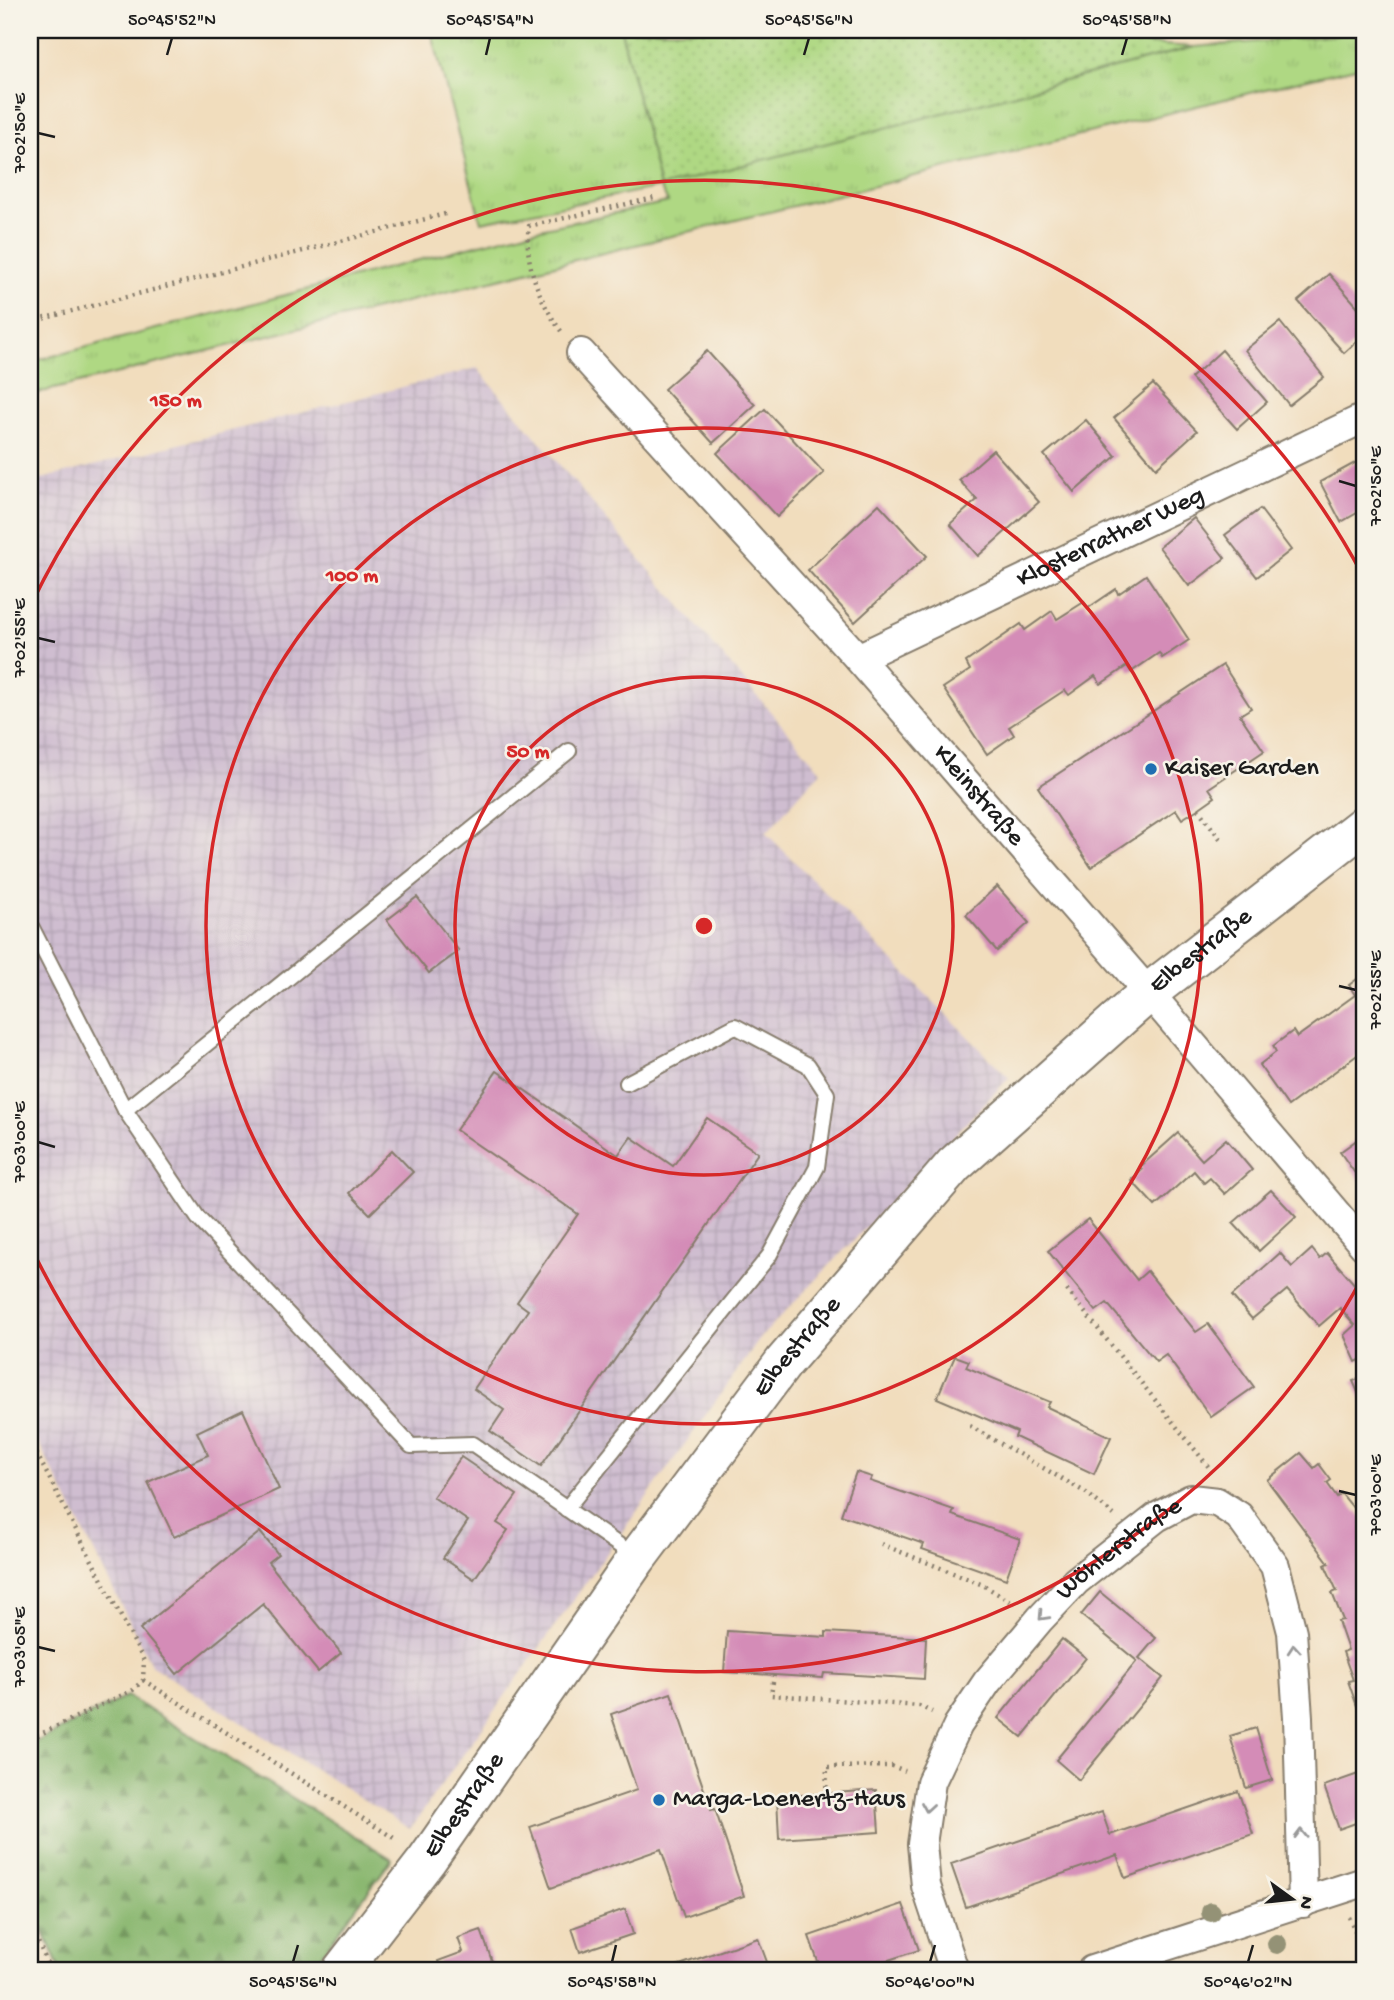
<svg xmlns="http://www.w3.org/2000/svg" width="1394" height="2000" viewBox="0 0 1394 2000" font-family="'Gochi Hand',sans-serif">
	<defs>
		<pattern id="industrial-grid" width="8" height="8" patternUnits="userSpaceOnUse" patternTransform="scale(1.75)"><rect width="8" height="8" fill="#cfbdd0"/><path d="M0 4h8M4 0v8" fill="none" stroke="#b1a2b2"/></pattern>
		<pattern id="grass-tufts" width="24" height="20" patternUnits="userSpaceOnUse" patternTransform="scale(1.75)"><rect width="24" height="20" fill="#afd883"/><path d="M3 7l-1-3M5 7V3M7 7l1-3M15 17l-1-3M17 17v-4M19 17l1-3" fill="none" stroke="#96b971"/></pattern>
		<pattern id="forest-firs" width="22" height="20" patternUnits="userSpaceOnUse" patternTransform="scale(1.75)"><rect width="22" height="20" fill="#8bb871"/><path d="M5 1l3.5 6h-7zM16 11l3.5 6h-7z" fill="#71955c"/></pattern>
		<pattern id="garden-dots" width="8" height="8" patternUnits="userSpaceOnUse" patternTransform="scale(1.75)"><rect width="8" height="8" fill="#afd883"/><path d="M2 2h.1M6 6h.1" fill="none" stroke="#96b971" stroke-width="1.8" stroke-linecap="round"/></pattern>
	</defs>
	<rect width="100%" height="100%" fill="#f7f3e8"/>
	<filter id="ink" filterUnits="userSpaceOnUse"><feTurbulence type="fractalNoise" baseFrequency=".0143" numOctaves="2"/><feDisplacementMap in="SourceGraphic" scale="14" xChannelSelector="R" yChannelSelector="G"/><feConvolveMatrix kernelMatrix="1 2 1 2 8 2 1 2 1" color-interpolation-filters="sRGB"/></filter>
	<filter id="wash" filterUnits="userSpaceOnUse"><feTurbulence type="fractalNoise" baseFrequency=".00686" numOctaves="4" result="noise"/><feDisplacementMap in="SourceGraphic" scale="28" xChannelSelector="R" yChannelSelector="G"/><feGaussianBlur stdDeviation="1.57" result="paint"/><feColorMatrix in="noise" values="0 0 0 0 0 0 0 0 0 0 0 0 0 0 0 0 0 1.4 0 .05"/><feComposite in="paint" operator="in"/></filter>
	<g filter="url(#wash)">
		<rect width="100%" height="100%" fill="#f1ddbd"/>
		<path fill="url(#industrial-grid)" d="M477 368 821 771 766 833 1009 1078 762 1336 410 1829 152 1666 30 1426V482Z"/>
		<path fill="url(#grass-tufts)" stroke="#667a50" stroke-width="2" d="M431 30H621L660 186 1194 47 1364 33V66L1282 85 30 395V362L526 232 668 202 660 187 481 222Z"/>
		<path fill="url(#forest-firs)" stroke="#546a46" stroke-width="2" d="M127 1696 392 1859 310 1970H60L30 1900V1745Z"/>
		<path fill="url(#garden-dots)" stroke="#667a50" stroke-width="2" d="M621 30H931L1194 47 660 187Z"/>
		<g id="blocks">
			<g fill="#d48cb7">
				<path d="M1329 274 1364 314V335L1344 353 1298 301Z"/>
				<path d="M1280 322 1324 377 1289 405 1245 350Z"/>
				<path d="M1222 350 1267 402 1237 429 1191 378Z"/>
				<path d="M707 351 755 405 713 443 664 389Z"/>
				<path d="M1153 384 1197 431 1156 468 1114 418Z"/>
				<path d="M765 409 824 473 777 517 717 453Z"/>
				<path d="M1086 420 1116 456 1074 492 1044 455Z"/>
				<path d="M993 450 1039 502 978 556 950 524 977 500 959 480Z"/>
				<path d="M1364 458V509L1341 522 1320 482Z"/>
				<path d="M879 504 927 556 855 622 808 570Z"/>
				<path d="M1260 509 1291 550 1257 577 1225 535Z"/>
				<path d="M1194 518 1225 558 1189 586 1159 547Z"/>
				<path d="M1146 575 1189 640 1162 658 1159 653 1131 672 1127 666 1101 684 1095 676 1069 695 1065 690 1009 727 1014 735 987 754 943 688 970 670 966 662 1021 624 1025 630 1052 611 1057 619 1084 602 1088 608 1116 589 1118 594Z"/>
				<path d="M1223 665 1251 708 1240 715 1264 751 1209 788 1215 797 1198 809 1182 819 1176 810 1091 867 1038 787Z"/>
				<path d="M997 886 1029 923 997 951 966 915Z"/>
				<path d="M417 897 459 951 429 973 387 920Z"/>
				<path d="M1364 974V1050L1288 1106 1259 1065 1276 1052 1273 1046 1293 1031 1297 1037 1355 995 1349 985Z"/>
				<path d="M497 1071 618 1155 631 1137 673 1166 707 1118 758 1153 541 1466 490 1431 504 1410 474 1389 528 1310 517 1302 578 1214 456 1130Z"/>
				<path d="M1178 1133 1202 1160 1226 1139 1252 1170 1225 1194 1210 1178 1204 1183 1194 1171 1155 1206 1131 1180 1142 1170 1140 1167Z"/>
				<path d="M1361 1137 1364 1142V1186L1340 1152Z"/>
				<path d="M392 1150 413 1172 370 1214 349 1193Z"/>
				<path d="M1271 1190 1296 1217 1259 1251 1233 1223Z"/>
				<path d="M1088 1219 1137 1280 1147 1271 1196 1332 1208 1324 1254 1387 1211 1417 1166 1355 1156 1362 1107 1303 1096 1311 1048 1251Z"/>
				<path d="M1312 1249 1320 1259 1327 1253 1364 1295V1358L1356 1362 1344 1335 1355 1325 1340 1308 1319 1326 1287 1290 1252 1319 1232 1296 1280 1253 1292 1267Z"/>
				<path d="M955 1356 969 1361 966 1367 1050 1402 1047 1407 1111 1437 1094 1474 1015 1437 1017 1432 937 1398Z"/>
				<path d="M1364 1377V1406L1353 1381Z"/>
				<path d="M243 1410 279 1489 174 1537 148 1482 208 1455 197 1432Z"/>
				<path d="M1301 1453 1314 1468 1319 1464 1331 1480 1327 1483 1337 1497 1341 1493 1364 1521V1707L1358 1709 1348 1681 1353 1680 1343 1652 1348 1650 1338 1621 1343 1620 1332 1593 1337 1591 1325 1565 1329 1563 1267 1480Z"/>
				<path d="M461 1457 517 1495 497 1523 508 1530 474 1579 443 1558 468 1521 433 1497Z"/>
				<path d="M856 1472 872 1477 870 1481 954 1510 952 1515 1020 1539 1006 1579 922 1549 924 1544 841 1515Z"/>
				<path d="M260 1532 278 1554 268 1562 341 1653 318 1672 263 1604 177 1674 140 1629Z"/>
				<path d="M1100 1592 1156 1638 1139 1658 1163 1678 1079 1780 1056 1760 1137 1661 1081 1615Z"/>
				<path d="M727 1631 826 1637V1632L926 1638 924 1679 824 1673 823 1678 724 1672Z"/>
				<path d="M1062 1639 1086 1658 1022 1737 998 1718Z"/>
				<path d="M671 1693 711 1810 715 1809 744 1896 684 1917 661 1849 551 1888 530 1827 637 1790 611 1714Z"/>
				<path d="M1256 1728 1272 1780 1246 1788 1230 1736Z"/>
				<path d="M1364 1772V1820L1339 1829 1324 1786Z"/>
				<path d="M876 1790 879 1832 779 1839 777 1797Z"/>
				<path d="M1238 1791 1253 1834 1125 1878 1117 1855 966 1907 951 1864 1102 1812 1110 1835Z"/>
				<path d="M903 1904 919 1950 858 1970H821L809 1936Z"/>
				<path d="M625 1909 633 1934 580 1952 572 1928Z"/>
				<path d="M481 1930 495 1970H441L438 1961 463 1952 458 1938Z"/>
				<path d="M758 1938 770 1970H665Z"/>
			</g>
		</g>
	</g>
	<g filter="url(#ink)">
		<use href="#blocks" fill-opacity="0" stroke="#867c6c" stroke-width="2"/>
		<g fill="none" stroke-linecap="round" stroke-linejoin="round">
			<g stroke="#867c6c" stroke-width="18">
				<g id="lane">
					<path d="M30 924 125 1110 198 1218 411 1446 473 1444 636 1557"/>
					<path d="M125 1110 569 751"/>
					<path d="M566 1509 769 1256 817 1167 827 1094 808 1065 735 1026 627 1083"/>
				</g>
			</g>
			<g stroke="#867c6c" stroke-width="32">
				<g id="street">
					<path id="s1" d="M581 353 858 658 1161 1007 1364 1246"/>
					<path id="s2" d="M858 658 1364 418"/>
					<path id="s3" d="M954 1970 926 1886 922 1844 931 1782 958 1725 987 1682 1040 1619 1076 1581 1157 1517 1191 1499 1217 1502 1239 1516 1275 1566 1292 1632 1298 1717 1303 1903"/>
					<path d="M1092 1970 1364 1882"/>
				</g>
			</g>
			<g stroke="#867c6c" stroke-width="42">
				<g id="secondary">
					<path id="s4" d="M342 1970 427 1860 637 1558 784 1362 954 1165 1148 993 1364 825"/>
				</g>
			</g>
			<g stroke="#867c6c" stroke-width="4.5" stroke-dasharray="2 5" stroke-linecap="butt">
				<path d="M30 322 449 213"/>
				<path d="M561 331C540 302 523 262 529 226L654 198"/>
				<path d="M1198 809 1221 840"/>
				<path d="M1067 1290 1212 1471"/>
				<path d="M970 1426 1085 1492 1114 1515"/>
				<path d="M30 1441 144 1661 143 1680 133 1690 30 1739"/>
				<path d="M881 1544 983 1585 1015 1604"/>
				<path d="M774 1675 771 1695 919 1706 932 1712"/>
				<path d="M143 1680 397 1840"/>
				<path d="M826 1794 827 1767 892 1766 905 1771"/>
				<path d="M1349 1917 1364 1952"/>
				<path d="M30 1923 50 1970"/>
			</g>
			<use href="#lane" stroke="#fff" stroke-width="14"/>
			<use href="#street" stroke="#fff" stroke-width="28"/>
			<use href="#secondary" stroke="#fff" stroke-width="38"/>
		</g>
		<g fill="#949276">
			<circle cx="1211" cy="1912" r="10"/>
			<circle cx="1277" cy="1944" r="10"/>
		</g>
		<defs><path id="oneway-chevron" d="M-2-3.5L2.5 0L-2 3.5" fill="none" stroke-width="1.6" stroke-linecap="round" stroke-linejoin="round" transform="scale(1.75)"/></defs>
		<g stroke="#999">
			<use href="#oneway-chevron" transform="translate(1043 1616) rotate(133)"/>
			<use href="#oneway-chevron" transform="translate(1294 1649) rotate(-94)"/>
			<use href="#oneway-chevron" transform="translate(927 1807) rotate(99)"/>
			<use href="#oneway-chevron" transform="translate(1301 1834) rotate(-91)"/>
		</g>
	</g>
	<path fill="none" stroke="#1c1c1c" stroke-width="2.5" d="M167 55 172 38M486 55 490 38M804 55 809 38M1122 55 1127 38M38 133 55 137M1339 481 1356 486M38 638 55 642M1339 986 1356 990M38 1142 55 1147M1339 1491 1356 1495M38 1647 55 1651M293 1962 298 1945M612 1962 616 1945M930 1962 935 1945M1248 1962 1253 1945"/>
	<g fill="none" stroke="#d62828" stroke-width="3.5">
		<circle cx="704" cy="926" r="249"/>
		<circle cx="704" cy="926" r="498"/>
		<path d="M1363 1276A746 746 0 0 1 31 1247M31 605A746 746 0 0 1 1363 576"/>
	</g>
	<g fill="#1f6fb2" stroke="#f7f3e8" stroke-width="2.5">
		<circle cx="1151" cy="769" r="7"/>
		<circle cx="659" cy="1800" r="7"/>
	</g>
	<g text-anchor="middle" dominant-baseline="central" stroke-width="5" stroke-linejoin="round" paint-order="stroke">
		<g font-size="26" fill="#1c1c1c" stroke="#f7f3e8">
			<text stroke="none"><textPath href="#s2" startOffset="280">Klosterrather Weg</textPath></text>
			<text stroke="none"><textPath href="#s1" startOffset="595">Kleinstraße</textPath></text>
			<text stroke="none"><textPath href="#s4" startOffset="1339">Elbestraße</textPath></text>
			<text stroke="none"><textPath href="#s4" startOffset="772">Elbestraße</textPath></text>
			<text stroke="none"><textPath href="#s3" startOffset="497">Wöhlerstraße</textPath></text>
			<text stroke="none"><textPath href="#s4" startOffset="205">Elbestraße</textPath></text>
		</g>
		<g font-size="26" fill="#1c1c1c" stroke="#f7f3e8" text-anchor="start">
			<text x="1165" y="769">Kaiser Garden</text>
			<text x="673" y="1800">Marga-Loenertz-Haus</text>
		</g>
	</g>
	<circle cx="704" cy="926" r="10" fill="#d62828" stroke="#f7f3e8" stroke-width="3.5"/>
	<g font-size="21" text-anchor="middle" font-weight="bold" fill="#d62828" stroke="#f7f3e8" stroke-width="5" stroke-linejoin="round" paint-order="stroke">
		<text x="176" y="406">150 m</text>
		<text x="352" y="581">100 m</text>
		<text x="528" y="757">50 m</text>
	</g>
	<rect width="1394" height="2000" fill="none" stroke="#f7f3e8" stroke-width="77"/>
	<g transform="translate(1292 1899) rotate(105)" stroke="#f7f3e8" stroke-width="5" paint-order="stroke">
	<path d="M0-5L12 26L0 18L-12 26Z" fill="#1c1c1c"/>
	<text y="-10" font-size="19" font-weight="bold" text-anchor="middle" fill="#1c1c1c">N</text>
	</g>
	<rect x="38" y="38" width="1318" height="1924" fill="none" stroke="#1c1c1c" stroke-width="2.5"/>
	<g font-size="18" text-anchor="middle" fill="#1c1c1c">
		<text x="172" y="25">50°45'52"N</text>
		<text x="490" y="25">50°45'54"N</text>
		<text x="809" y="25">50°45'56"N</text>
		<text x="1127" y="25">50°45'58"N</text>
		<text transform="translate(19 133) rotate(-90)" y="6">7°02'50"E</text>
		<text transform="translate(1375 486) rotate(-90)" y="6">7°02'50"E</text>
		<text transform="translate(19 638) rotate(-90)" y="6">7°02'55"E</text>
		<text transform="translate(1375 990) rotate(-90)" y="6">7°02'55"E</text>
		<text transform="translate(19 1142) rotate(-90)" y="6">7°03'00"E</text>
		<text transform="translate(1375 1495) rotate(-90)" y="6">7°03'00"E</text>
		<text transform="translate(19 1647) rotate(-90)" y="6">7°03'05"E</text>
		<text x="293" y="1987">50°45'56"N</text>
		<text x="612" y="1987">50°45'58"N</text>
		<text x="930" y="1987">50°46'00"N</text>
		<text x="1248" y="1987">50°46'02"N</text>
	</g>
</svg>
